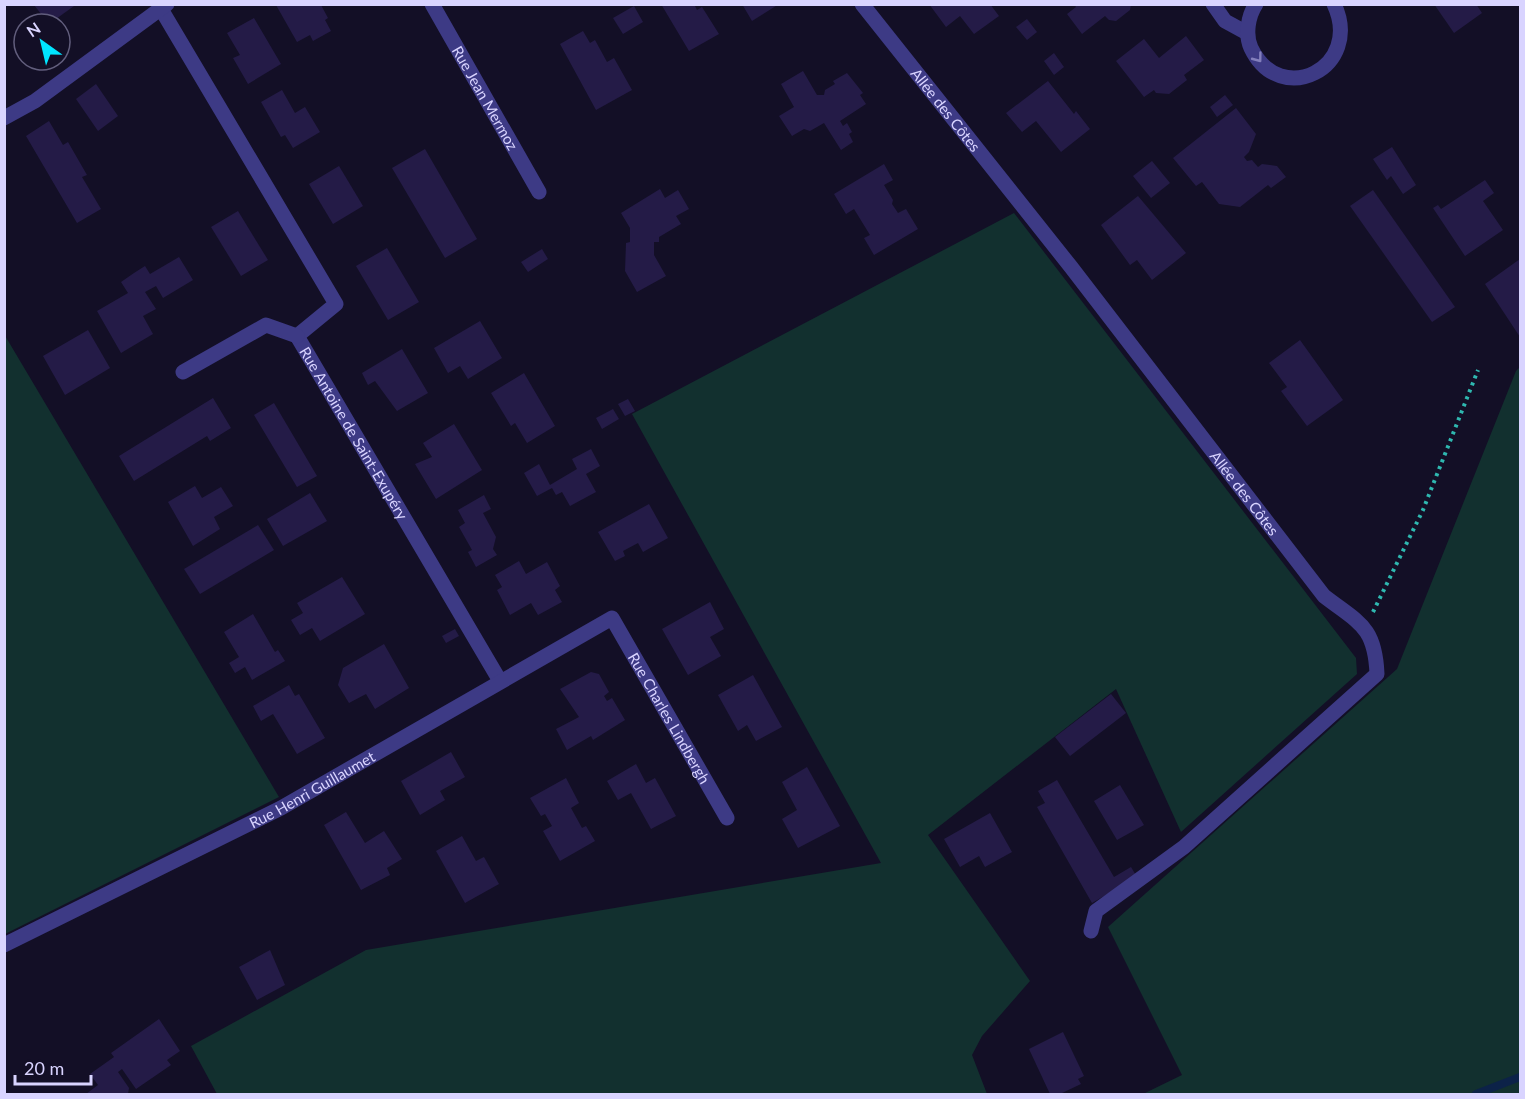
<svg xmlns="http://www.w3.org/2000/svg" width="1525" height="1099" viewBox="0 0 1525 1099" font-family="Lato,sans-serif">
	<rect width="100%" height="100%" fill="#130f26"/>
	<g fill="#12302f">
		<path d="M1014 213 1356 658 1357 674 1181 832 1116 689 928 835 1030 981 982 1036 972 1055 987 1094H217L191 1046 366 950 881 863 632 414Z"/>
		<path d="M4 334 279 797 5 934H4Z"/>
		<path d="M1520 367V1094H1143L1182 1075 1108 927 1397 669 1516 371Z"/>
	</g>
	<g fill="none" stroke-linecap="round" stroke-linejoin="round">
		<path stroke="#0c2248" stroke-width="8" d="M1476 1094 1520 1077"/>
	</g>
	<g fill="#241b47">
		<path d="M661 4H694L697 10 702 7 719 34 689 51Z"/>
		<path d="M742 4H779L752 21Z"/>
		<path d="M929 4H990L999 16 974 34 960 16 946 27Z"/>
		<path d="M1074 4H1131L1130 10 1116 21 1109 20 1105 16 1082 34 1067 14 1076 7Z"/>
		<path d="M1434 4H1476L1482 13 1454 33Z"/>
		<path d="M34 5H72L74 6 49 24Z"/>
		<path d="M276 5H321L328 18 325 20 331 31 313 41 310 35 297 42Z"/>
		<path d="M634 6 643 22 623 34 613 18Z"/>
		<path d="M254 18 281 64 248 84 233 58 240 55 227 33Z"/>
		<path d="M1027 19 1037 32 1027 40 1016 27Z"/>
		<path d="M583 31 590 43 595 40 607 62 614 58 632 90 596 110 560 44Z"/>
		<path d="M1186 36 1204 60 1184 75 1187 80 1169 94 1156 93 1154 90 1144 97 1116 61 1144 39 1159 58Z"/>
		<path d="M1054 53 1064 67 1054 75 1044 61Z"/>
		<path d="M803 71 817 95H824L825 90 835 84 833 81 847 73 863 93 860 95 866 104 840 121 843 126 847 123 852 132 849 134 853 142 841 150 824 123 810 131 804 129 792 136 779 116 794 107 781 84Z"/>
		<path d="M1048 81 1074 114 1076 111 1090 129 1061 152 1036 121 1022 132 1006 113Z"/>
		<path d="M96 84 118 116 98 131 76 99Z"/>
		<path d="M282 90 295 113 305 107 320 132 293 148 285 135 281 137 261 102Z"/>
		<path d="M1225 95 1233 105 1217 117 1210 107Z"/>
		<path d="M1236 108 1256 134 1249 152 1244 157 1247 161 1252 160 1258 167 1262 164 1277 166 1286 177 1271 188 1268 185 1240 207 1219 204 1202 182 1196 186 1173 158Z"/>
		<path d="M49 121 63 145 68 142 87 175 82 177 101 209 77 223 26 136Z"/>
		<path d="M1392 147 1416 185 1403 194 1391 176 1387 180 1373 159Z"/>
		<path d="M425 149 477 239 445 258 392 168Z"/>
		<path d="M1152 161 1170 183 1151 198 1133 176Z"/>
		<path d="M884 164 893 180 884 185 893 200 892 204 898 213 906 209 918 229 874 255 864 238 870 235 854 209 846 214 834 194Z"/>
		<path d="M339 166 363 206 333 224 309 184Z"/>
		<path d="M1485 180 1494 193 1483 201 1503 230 1465 256 1433 208 1438 205 1441 209Z"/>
		<path d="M660 189 665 198 678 190 689 209 676 216 681 224 659 237V242H654V255L666 276 637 292 625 271 626 243 630 242V228L621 213Z"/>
		<path d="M1373 190 1455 307 1432 322 1350 206Z"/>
		<path d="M1138 196 1186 253 1152 280 1137 260 1130 265 1101 225Z"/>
		<path d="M238 211 268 260 241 276 211 227Z"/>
		<path d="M387 248 419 302 388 320 356 266Z"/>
		<path d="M542 249 548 259 528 272 521 262Z"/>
		<path d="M179 257 193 280 163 298 156 286 145 292 156 309 143 316 153 334 121 353 97 311 128 293 121 282 134 273 145 266 150 274Z"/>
		<path d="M1520 259V337L1485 284Z"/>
		<path d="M480 321 502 358 468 379 460 366 448 373 434 348Z"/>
		<path d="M88 330 110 368 65 395 43 356Z"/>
		<path d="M1300 340 1343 400 1307 426 1281 391 1287 387 1269 363Z"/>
		<path d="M402 349 428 393 397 411 375 381 368 385 362 373Z"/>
		<path d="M524 373 555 426 527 443 515 423 511 426 491 393Z"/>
		<path d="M213 398 231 428 210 441 207 436 134 481 119 456Z"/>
		<path d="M628 399 635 411 625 416 618 404Z"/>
		<path d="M274 403 317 476 297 487 254 415Z"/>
		<path d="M613 409 619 419 602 429 596 418Z"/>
		<path d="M454 424 482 470 436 499 415 464 432 457 423 443Z"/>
		<path d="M591 449 600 466 586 474 596 492 570 506 562 492 556 495 552 488 537 496 524 473 539 464 550 485 577 469 572 459Z"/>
		<path d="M195 486 202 498 221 487 233 506 214 517 220 529 193 546 168 502Z"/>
		<path d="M310 493 327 521 283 546 267 519Z"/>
		<path d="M484 495 491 509 483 513 496 537 493 549 497 555 476 567 468 552 472 550 459 527 465 523 458 510Z"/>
		<path d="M649 504 668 538 643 552 638 543 623 551 625 556 615 561 598 532Z"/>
		<path d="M258 525 274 550 200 594 184 569Z"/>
		<path d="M519 561 526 574 547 562 560 586 555 590 562 602 538 615 531 603 510 615 497 590 502 587 495 575Z"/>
		<path d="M342 577 365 614 320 641 312 628 300 635 291 620 303 613 297 603Z"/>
		<path d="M710 602 724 629 710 637 721 656 688 675 662 629Z"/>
		<path d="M253 614 275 652 278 650 285 661 252 680 245 667 235 673 229 663 239 657 224 632Z"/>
		<path d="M455 629 459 636 446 643 442 636Z"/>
		<path d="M384 644 409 688 375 709 366 694 349 703 338 685 343 668Z"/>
		<path d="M591 672 599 674 609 692 604 696 607 701 612 698 625 720 593 740 591 736 567 750 556 729 579 717 560 689Z"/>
		<path d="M753 675 782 727 756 741 747 725 738 731 718 695Z"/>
		<path d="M289 685 295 696 299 694 325 738 297 754 273 714 261 721 253 706Z"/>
		<path d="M1111 694 1126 713 1070 756 1055 737Z"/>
		<path d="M451 752 465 777 440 791 445 800 420 815 401 781Z"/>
		<path d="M636 764 646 783 655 778 676 816 651 829 631 793 618 800 607 781Z"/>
		<path d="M807 767 840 826 798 848 782 819 797 810 782 782Z"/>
		<path d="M566 778 579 803 571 808 582 828 586 826 595 841 560 861 543 831 552 826 545 814 541 816 530 798Z"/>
		<path d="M1057 780 1114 877 1131 867 1137 877 1092 903 1037 807 1045 803 1038 791Z"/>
		<path d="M1120 785 1144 825 1117 840 1094 801Z"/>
		<path d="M346 812 365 843 384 831 402 859 387 868 390 875 361 890 324 825Z"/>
		<path d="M990 813 1012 852 985 867 979 856 960 867 944 839Z"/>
		<path d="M462 836 476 861 484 857 499 884 465 903 436 851Z"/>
		<path d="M270 950 285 985 257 1000 239 967Z"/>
		<path d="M159 1019 180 1051 167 1060 171 1065 136 1089 122 1069 118 1072 129 1088 128 1094H86L98 1085 90 1074 114 1057 111 1053Z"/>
		<path d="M1063 1032 1084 1076 1078 1079 1081 1084 1060 1094H1050L1029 1049Z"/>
	</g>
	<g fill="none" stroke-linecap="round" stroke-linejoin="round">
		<path stroke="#2fb8b0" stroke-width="4" stroke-dasharray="3 4.5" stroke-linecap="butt" d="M1373 612 1423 510 1478 370"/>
		<g stroke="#3d3a85" stroke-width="15">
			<path id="s1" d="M432 4 539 192"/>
			<path id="s2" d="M862 4 1071 267 1324 596C1359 623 1375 626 1377 674L1184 847 1096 911 1091 931"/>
			<path d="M1213 4 1225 21 1247 33"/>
			<path d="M1256 4C1248 16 1245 35 1251 48 1280 109 1364 68 1334 4"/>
			<path id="s3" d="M161 9 336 304 297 336 500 681"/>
			<path d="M183 372 266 325 297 336"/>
			<path id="s4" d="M4 945 281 808 612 618 727 818"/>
		</g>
		<path stroke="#3d3a85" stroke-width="15" d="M4 118 35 101 167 4"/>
	</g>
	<defs><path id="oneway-chevron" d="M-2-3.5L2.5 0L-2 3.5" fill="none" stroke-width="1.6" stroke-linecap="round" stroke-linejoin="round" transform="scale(1.5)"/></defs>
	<use stroke="#837fbc" href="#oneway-chevron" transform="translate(1258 58) rotate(53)"/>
	<g text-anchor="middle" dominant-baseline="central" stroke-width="4.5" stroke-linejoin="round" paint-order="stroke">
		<g font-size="15" fill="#d9d4ff" stroke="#130f26">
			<text stroke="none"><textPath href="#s1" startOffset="108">Rue Jean Mermoz</textPath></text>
			<text stroke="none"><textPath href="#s2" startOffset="135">Allée des Côtes</textPath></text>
			<text stroke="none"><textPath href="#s3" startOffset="506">Rue Antoine de Saint-Exupéry</textPath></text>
			<text stroke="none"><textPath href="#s2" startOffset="621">Allée des Côtes</textPath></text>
			<text stroke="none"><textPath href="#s4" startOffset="806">Rue Charles Lindbergh</textPath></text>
			<text stroke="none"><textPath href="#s4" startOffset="345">Rue Henri Guillaumet</textPath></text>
		</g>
	</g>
	<rect width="1525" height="1099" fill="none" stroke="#d9d4ff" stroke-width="12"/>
	<g transform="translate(42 42) rotate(326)"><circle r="28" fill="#130f26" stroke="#625e7d" stroke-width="1.5"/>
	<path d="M0-4.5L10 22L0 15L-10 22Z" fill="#00e5ff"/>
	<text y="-9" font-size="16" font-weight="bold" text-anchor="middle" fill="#d9d4ff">N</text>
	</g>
	<path d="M15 1075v9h76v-9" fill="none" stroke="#d9d4ff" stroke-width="3"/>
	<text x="24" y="1075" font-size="18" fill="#d9d4ff" stroke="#130f26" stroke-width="4.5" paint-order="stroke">20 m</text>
</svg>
